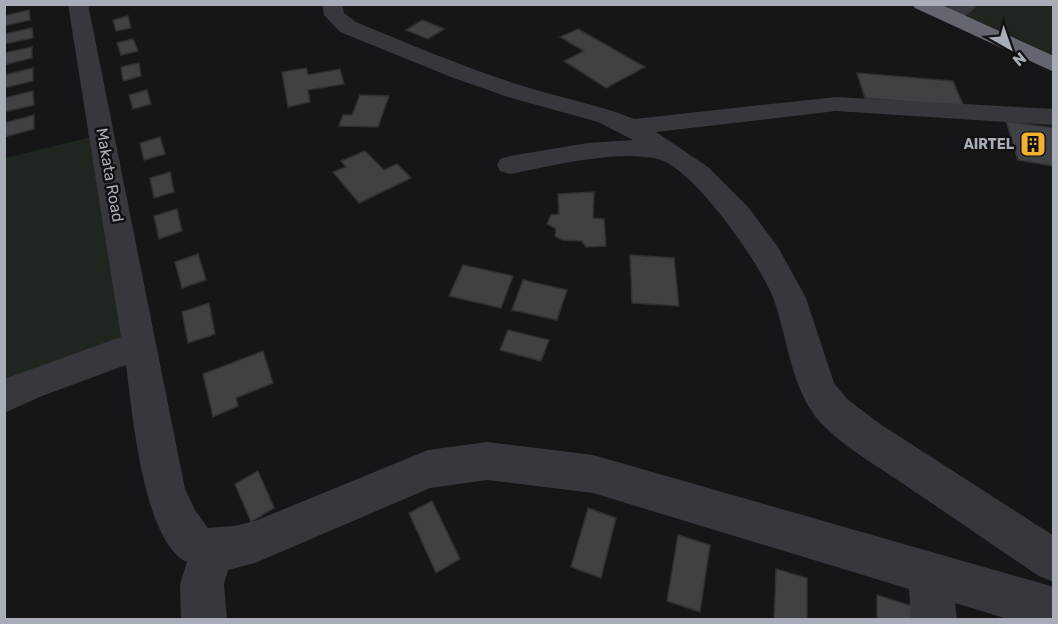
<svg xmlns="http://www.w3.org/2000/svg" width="1058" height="624" viewBox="0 0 1058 624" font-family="Rubik,sans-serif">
	<rect width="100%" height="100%" fill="#161618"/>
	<g fill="#1e261f">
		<path d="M943 5H1053V55Z"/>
		<path d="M103 134 138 346 5 397V158Z"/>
	</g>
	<g fill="#404145" stroke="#303034" stroke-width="1.5">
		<path d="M29 10 30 20 4 26V16Z"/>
		<path d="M128 16 131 28 116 31 113 20Z"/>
		<path d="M422 20 444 29 428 39 406 30Z"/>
		<path d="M32 28 33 38 4 44V34Z"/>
		<path d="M578 29 645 67 606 88 564 61 584 51 560 37Z"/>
		<path d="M133 39 138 51 121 55 117 43Z"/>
		<path d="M32 47V58L4 65V53Z"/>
		<path d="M139 63 141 76 123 81 121 67Z"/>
		<path d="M33 68V81L4 88V75Z"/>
		<path d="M306 68 308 75 340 69 344 84 308 90 310 102 288 107 282 72Z"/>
		<path d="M857 73 953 81 964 107 865 98Z"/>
		<path d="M147 90 151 104 133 109 129 95Z"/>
		<path d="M33 91 34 105 4 112V98Z"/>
		<path d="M360 95 389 96 378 127 339 126 343 115H352Z"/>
		<path d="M34 115V129L4 137V123Z"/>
		<path d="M1006 121 1054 128V166L1018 160Z"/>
		<path d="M160 137 165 154 144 160 140 143Z"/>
		<path d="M365 151 384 170 397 164 411 178 359 203 333 172 346 167 341 161Z"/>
		<path d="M170 172 174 192 154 198 150 178Z"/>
		<path d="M594 192 593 218 604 219 606 246 586 247 582 241 562 240 555 236 556 229 547 224 551 215 559 214 558 194Z"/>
		<path d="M177 209 182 231 159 239 154 216Z"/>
		<path d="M198 254 206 280 182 288 175 262Z"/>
		<path d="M630 255 674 258 679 306 632 303Z"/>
		<path d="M463 265 513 276 501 308 449 296Z"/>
		<path d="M523 280 567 290 557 320 512 310Z"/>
		<path d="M209 303 215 334 188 343 182 312Z"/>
		<path d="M508 330 549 340 541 361 500 350Z"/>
		<path d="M263 351 273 383 236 398 238 406 213 417 203 374Z"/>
		<path d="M258 471 274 508 251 522 235 484Z"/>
		<path d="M432 501 460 559 436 573 409 513Z"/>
		<path d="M588 508 616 518 601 578 571 567Z"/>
		<path d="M678 535 710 545 700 612 667 601Z"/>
		<path d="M776 569 807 578V620H774Z"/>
		<path d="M877 595 912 606 913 620H877Z"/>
	</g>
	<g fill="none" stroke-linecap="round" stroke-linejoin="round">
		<g fill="#37383d" fill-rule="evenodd">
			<path d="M68 4H88L185 489 195 510 208 528 234 526 255 521 428 450 487 442 593 455 1054 587V620H1011L955 603 957 620H911L909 589 593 493 487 480 430 488 255 563 228 570 224 584 227 620H181L180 584 187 562C143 542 132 410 126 365L42 396 4 413V379L121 337Z"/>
			<path d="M322 4H342L344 13 356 22C411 45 466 68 523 86 560 98 598 104 634 119L836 97 1054 109V125L836 111 656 132 708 167 748 207 778 247 806 298 834 383 847 399 880 424 1054 536V582L1039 576C991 544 944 511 896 479 871 462 841 445 820 422 791 389 788 340 774 300 762 266 693 167 658 159 617 149 552 166 510 174L500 171 497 165 500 159 510 156 588 143 633 140 598 122 508 97 451 77 340 32 324 15Z"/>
			<path d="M953 4H978C970 15 954 24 941 20L938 16Z"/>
		</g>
		<path fill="#63666e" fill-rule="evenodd" d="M912 4H940L1054 56V72L915 8Z"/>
	</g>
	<defs>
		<g id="building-square" transform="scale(1.35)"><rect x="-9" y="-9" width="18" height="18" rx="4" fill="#f2b134" stroke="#111113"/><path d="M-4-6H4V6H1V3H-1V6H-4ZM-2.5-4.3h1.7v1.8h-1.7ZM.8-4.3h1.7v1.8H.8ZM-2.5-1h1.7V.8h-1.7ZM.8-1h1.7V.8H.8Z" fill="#111"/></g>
	</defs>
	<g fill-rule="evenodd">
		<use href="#building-square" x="1033" y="144"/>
	</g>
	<g text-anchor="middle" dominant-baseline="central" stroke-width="5" stroke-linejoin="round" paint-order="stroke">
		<g font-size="14" font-weight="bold" fill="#a8adb8" stroke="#111113" text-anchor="end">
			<text x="1014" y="144">AIRTEL</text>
		</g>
		<g font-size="16" fill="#a8adb8" stroke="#111113">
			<text transform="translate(110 175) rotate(80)">Makata Road</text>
		</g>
	</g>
	<rect width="1058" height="624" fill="none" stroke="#a8adb8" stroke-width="12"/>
	<g transform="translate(1010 48) rotate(140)" stroke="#111113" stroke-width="4.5" paint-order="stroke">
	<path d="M0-4.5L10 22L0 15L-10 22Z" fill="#a8adb8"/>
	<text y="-9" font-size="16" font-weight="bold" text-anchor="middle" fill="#a8adb8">N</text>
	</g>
</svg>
